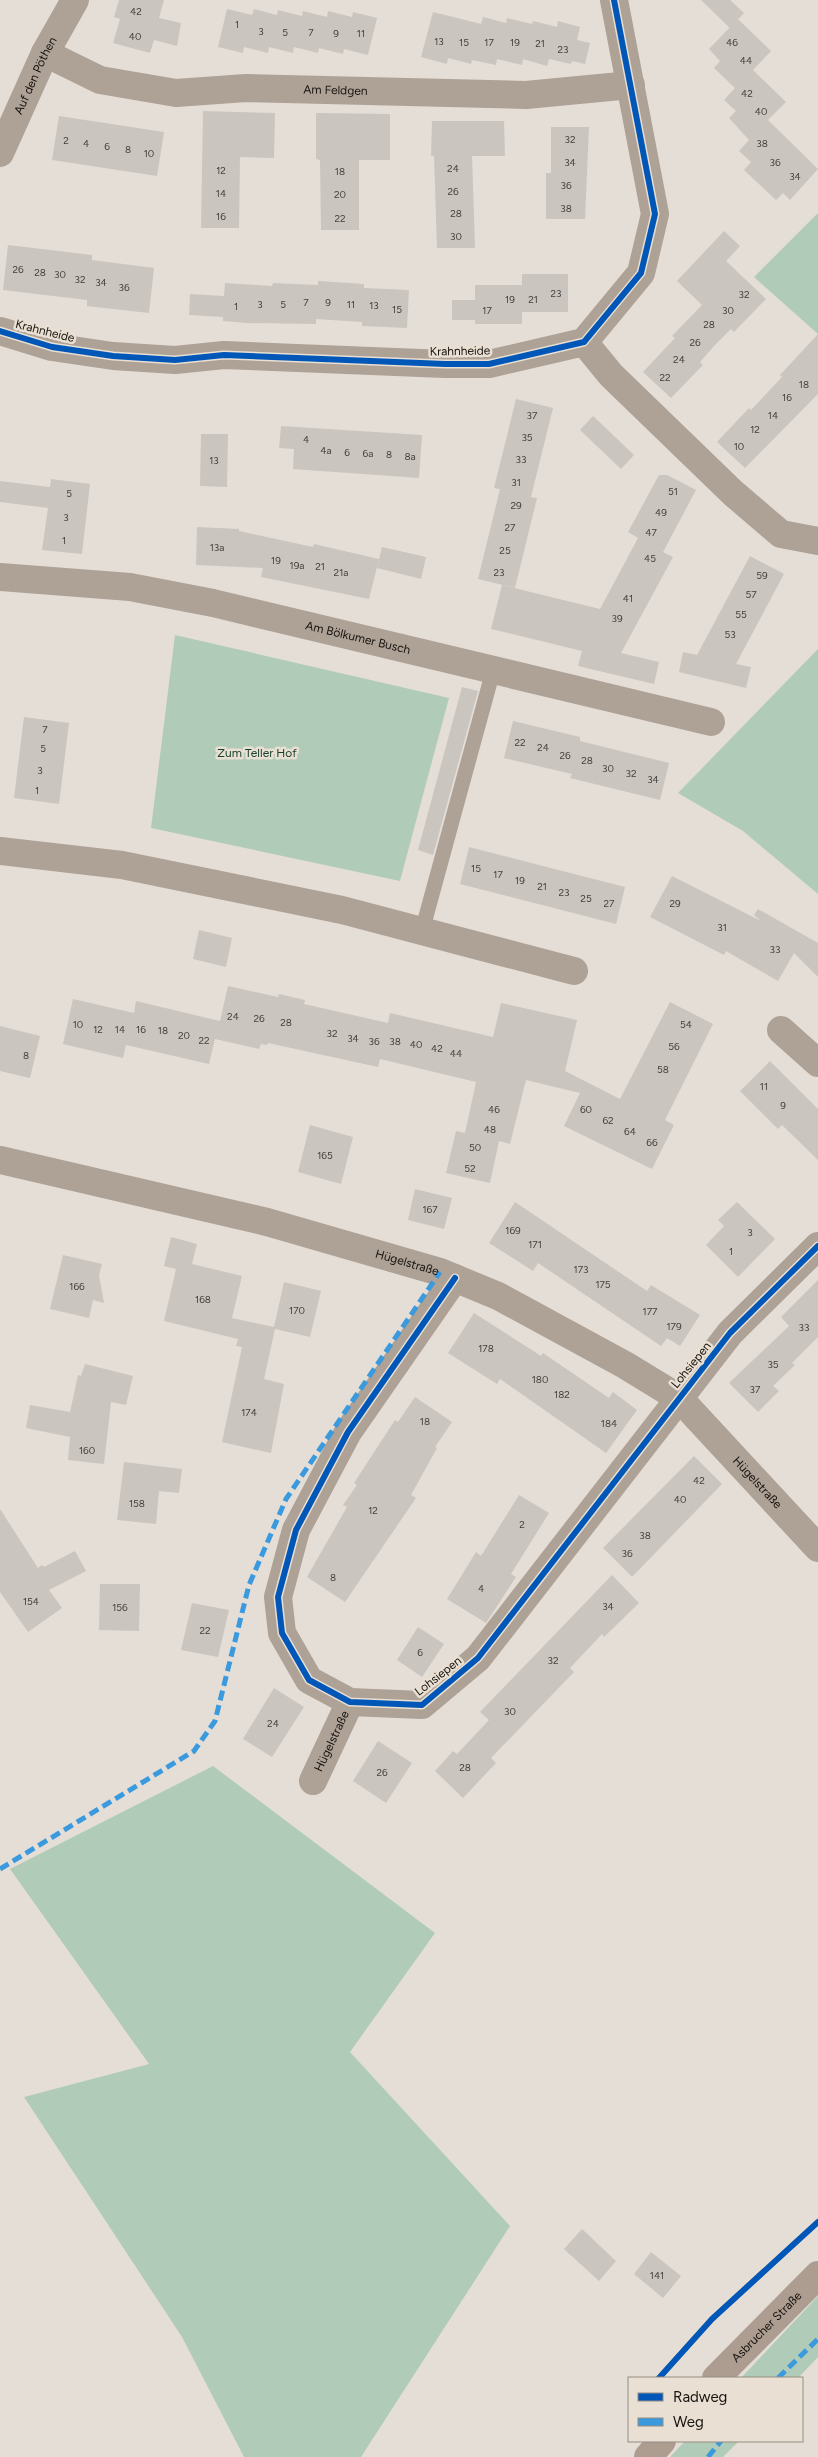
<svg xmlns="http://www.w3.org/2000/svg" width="818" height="2457" viewBox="0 0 818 2457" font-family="Figtree,sans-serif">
	<rect width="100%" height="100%" fill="#e4ded7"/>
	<g fill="#b0ccb9">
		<path d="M818 213V334L754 277Z"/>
		<path d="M175 635 449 698 400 881 151 828Z"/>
		<path d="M818 649V894L743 831 678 793Z"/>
		<path d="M213 1766 435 1933 350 2052 510 2226 361 2457H244L182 2337 24 2097 149 2064 10 1869Z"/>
		<path d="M818 2296V2357L798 2378H741Z"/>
		<path d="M685 2441H739L723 2457H670Z"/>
	</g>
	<g fill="#cac5bf">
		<path d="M119 0H164L159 18 181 23 177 46 154 40 150 53 113 43 120 19 114 17Z"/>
		<path d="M701 0H730L744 13 730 28Z"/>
		<path d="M227 9 252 15 254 9 277 15 278 10 302 16 303 11 327 17 328 11 352 17 353 12 377 18 368 55 344 49 343 54 319 48 318 53 294 47 293 53 269 47 268 53 244 47 243 53 218 47Z"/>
		<path d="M433 12 481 24 483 17 506 23 507 18 532 24 533 21 557 27 558 21 580 27 577 40 590 43 585 64 572 61 571 64 549 59 547 66 523 59 522 65 497 59 496 65 472 60 471 64 448 58 447 64 421 57Z"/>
		<path d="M738 19 771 51 753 70 786 102 768 120 818 169 790 200 783 193 776 200 744 170 751 162 739 151 749 140 729 118 736 111 724 100 735 88 714 68 720 61 709 49Z"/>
		<path d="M203 111 275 113 274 158 240 157 239 228H201Z"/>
		<path d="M316 113 390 114V160H359V230H321L320 160 316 159Z"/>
		<path d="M59 116 164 132 157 176 52 160Z"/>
		<path d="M432 121H504L505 156H472L475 248H437L434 156H431Z"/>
		<path d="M551 127H589L585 219H546V173H551Z"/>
		<path d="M724 231 740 246 726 261 766 299 734 332 731 329 715 345 700 362 703 365 671 398 643 372 675 338 672 336 702 305 677 281Z"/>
		<path d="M8 245 92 255V260L154 268 149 313 87 306V300L3 290Z"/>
		<path d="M522 274H568V312H522V324H475V320H452V300H475V285H522Z"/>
		<path d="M318 281 364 284V288L409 290 407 328 362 326V322L316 319V324L247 323 223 321V317L189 315 190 294 224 296 225 283 272 286 273 283 318 285Z"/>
		<path d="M818 334V394L745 468 717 442 749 408 751 410 782 377 780 375Z"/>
		<path d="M516 399 553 408 531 497 537 498 515 588 478 579 500 489 494 488Z"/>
		<path d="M593 416 634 455 621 469 580 430Z"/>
		<path d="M281 426 422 435 419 478 293 469 294 449 279 448Z"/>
		<path d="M201 434H228L227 487 200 486Z"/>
		<path d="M659 475H667L696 490 663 552 673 557 621 653 659 662 654 684 578 666 582 651 491 629 502 585 600 609 638 538 628 532Z"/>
		<path d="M51 479 90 484 82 554 42 550 48 508 0 502V481L50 487Z"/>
		<path d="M197 527 239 529V531L313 547 314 544 379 559 369 599 261 577 263 568 196 565Z"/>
		<path d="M382 547 426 557 421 579 377 568Z"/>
		<path d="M750 556 784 574 736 664 751 667 746 688 679 672 683 652 697 655Z"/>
		<path d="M462 687 478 691 433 855 418 850Z"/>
		<path d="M24 717 69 723 59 804 14 798Z"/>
		<path d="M513 721 580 737V741L669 763 660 800 570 778 572 774 504 758Z"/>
		<path d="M469 847 625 887 616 924 460 884Z"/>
		<path d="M672 876 761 921 754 915 758 909 818 943V977L794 953 778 981 726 951 724 955 650 917Z"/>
		<path d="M199 930 232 938 226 967 193 959Z"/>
		<path d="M228 986 278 997 279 994 305 1000 304 1004 388 1023 390 1013 493 1037 501 1003 577 1020 565 1071 620 1099 670 1002 713 1024 665 1120 674 1125 652 1169 564 1126 580 1093 526 1080 510 1144 499 1141 490 1183 446 1173 456 1131 465 1133 476 1082 380 1059 378 1067 268 1043 267 1045 261 1044 259 1049 215 1039 209 1064 126 1045 123 1058 63 1044 73 999 134 1013 136 1001 220 1021Z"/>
		<path d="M0 1026 40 1036 30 1078 0 1071Z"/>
		<path d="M770 1061 818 1109V1160L782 1125 778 1129 740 1091Z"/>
		<path d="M310 1125 353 1137 341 1184 298 1172Z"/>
		<path d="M415 1189 452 1198 444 1229 408 1220Z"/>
		<path d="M515 1202 647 1291 651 1285 700 1315 680 1346 667 1338 661 1346 538 1263 533 1271 489 1243Z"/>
		<path d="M737 1202 775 1239 738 1277 706 1245 724 1226 718 1220Z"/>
		<path d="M171 1237 197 1244 192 1264 242 1276 232 1318 274 1327 284 1282 321 1291 310 1337 275 1329 264 1379 284 1384 271 1453 222 1442 242 1347 236 1346 238 1339 164 1321 176 1269 164 1266Z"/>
		<path d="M63 1255 102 1264 99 1275 104 1303 93 1300 89 1318 50 1309Z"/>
		<path d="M818 1280V1337L792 1363 795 1365 773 1386 779 1391 758 1412 729 1383 789 1326 781 1317Z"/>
		<path d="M474 1313 541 1356 543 1353 609 1398 613 1392 637 1410 606 1453 500 1379 497 1384 448 1353Z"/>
		<path d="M85 1364 133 1376 126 1405 111 1402 104 1464 68 1460 70 1437 26 1428 30 1405 70 1412 78 1375 81 1376Z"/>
		<path d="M415 1397 452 1422 435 1447 437 1448 411 1495 416 1498 345 1602 307 1577 347 1507 343 1505 357 1485 354 1483 395 1420 398 1422Z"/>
		<path d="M694 1456 722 1484 632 1577 603 1548Z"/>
		<path d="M124 1462 182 1469 179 1493 159 1491 156 1524 117 1520Z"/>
		<path d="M519 1495 549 1513 511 1574 516 1577 486 1623 447 1599 476 1552 481 1556Z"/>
		<path d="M0 1509 38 1568 42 1565 44 1567 75 1551 86 1571 49 1590 62 1608 28 1632 0 1592Z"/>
		<path d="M612 1575 639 1603 604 1637 602 1634 570 1668 574 1672 491 1758 496 1763 463 1798 435 1771 453 1751 457 1754 489 1720 480 1712Z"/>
		<path d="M100 1584H140L139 1631 99 1630Z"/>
		<path d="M192 1603 229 1610 218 1657 181 1650Z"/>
		<path d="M418 1627 444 1644 422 1677 397 1660Z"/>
		<path d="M274 1688 304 1707 272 1757 243 1739Z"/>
		<path d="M378 1741 412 1763 386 1803 353 1781Z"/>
		<path d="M582 2229 616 2261 599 2281 564 2249Z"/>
		<path d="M651 2252 681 2276 663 2298 634 2274Z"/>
	</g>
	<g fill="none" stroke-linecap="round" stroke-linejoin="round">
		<path stroke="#aea196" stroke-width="15" d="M422 931 493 671"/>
		<g stroke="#aea196" stroke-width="28">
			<path id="s1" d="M45 53 100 80 176 93 246 88 526 95 631 85"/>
			<path id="s2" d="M0 153 45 53 75 0"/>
			<path d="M0 331 52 347 113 356 175 360 224 355 445 364H489L584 342 641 273 655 214 614 0"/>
			<path d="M584 342 611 375 733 493 781 534 818 541"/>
			<path id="s3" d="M0 577 130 587 213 603 711 722"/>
			<path d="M0 851 122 865 342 910 574 971"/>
			<path d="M781 1030 818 1063"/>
			<path id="s4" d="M0 1160 267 1222 440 1272 498 1296 625 1365 679 1398 818 1548"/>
			<path d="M455 1278 348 1432 296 1530 278 1597 282 1633 309 1680 350 1702 422 1705 478 1658 730 1333 818 1246"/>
			<path id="s5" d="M313 1781 350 1702"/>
		</g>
		<g stroke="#ad9d90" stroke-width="28">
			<path id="s6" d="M716 2378 818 2275"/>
			<path d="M648 2457 662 2441"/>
		</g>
		<g stroke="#3b9ade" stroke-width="5" stroke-dasharray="10 5" stroke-linecap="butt">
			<path d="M0 1869 194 1751 215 1721 249 1585 286 1499 440 1272"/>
			<path d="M778 2378 818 2339"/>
			<path d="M708 2457 721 2441"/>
		</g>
		<g stroke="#e9dfd2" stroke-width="9">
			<g id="cycleway">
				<path d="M0 331 52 347 113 356 175 360 224 355 445 364H489L584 342 641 273 655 214 614 0"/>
				<path d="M455 1278 348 1432 296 1530 278 1597 282 1633 309 1680 350 1702 422 1705 478 1658 730 1333 818 1246"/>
				<path d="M659 2378 712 2319 818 2222"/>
			</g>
		</g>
		<use href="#cycleway" stroke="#0057b8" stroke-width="6"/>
	</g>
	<g text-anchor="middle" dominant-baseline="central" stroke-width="5" stroke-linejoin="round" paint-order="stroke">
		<g font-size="10" fill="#45413d">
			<text x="136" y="11">42</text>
			<text x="237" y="24">1</text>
			<text x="261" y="31">3</text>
			<text x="285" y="32">5</text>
			<text x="311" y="32">7</text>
			<text x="336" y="33">9</text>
			<text x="361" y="33">11</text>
			<text x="135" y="36">40</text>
			<text x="439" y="41">13</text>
			<text x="464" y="42">15</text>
			<text x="489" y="42">17</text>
			<text x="515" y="42">19</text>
			<text x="732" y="42">46</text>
			<text x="540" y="43">21</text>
			<text x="563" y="49">23</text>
			<text x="746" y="60">44</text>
			<text x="747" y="93">42</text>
			<text x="761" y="111">40</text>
			<text x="570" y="139">32</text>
			<text x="66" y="140">2</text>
			<text x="86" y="143">4</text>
			<text x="762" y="143">38</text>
			<text x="107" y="146">6</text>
			<text x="128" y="149">8</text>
			<text x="149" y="153">10</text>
			<text x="570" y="162">34</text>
			<text x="775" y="162">36</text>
			<text x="453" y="168">24</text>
			<text x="221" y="170">12</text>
			<text x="340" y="171">18</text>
			<text x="795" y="176">34</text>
			<text x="566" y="185">36</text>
			<text x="453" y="191">26</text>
			<text x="221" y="193">14</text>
			<text x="340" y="194">20</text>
			<text x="566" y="208">38</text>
			<text x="456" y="213">28</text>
			<text x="221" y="216">16</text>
			<text x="340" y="218">22</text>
			<text x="456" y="236">30</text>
			<text x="18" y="269">26</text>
			<text x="40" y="272">28</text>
			<text x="60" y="274">30</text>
			<text x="80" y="279">32</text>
			<text x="101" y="282">34</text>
			<text x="124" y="287">36</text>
			<text x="556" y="293">23</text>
			<text x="744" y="294">32</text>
			<text x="510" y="299">19</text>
			<text x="533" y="299">21</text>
			<text x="306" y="302">7</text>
			<text x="328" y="302">9</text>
			<text x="260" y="304">3</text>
			<text x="283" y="304">5</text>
			<text x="351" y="304">11</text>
			<text x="374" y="305">13</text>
			<text x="236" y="306">1</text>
			<text x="397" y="309">15</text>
			<text x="487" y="310">17</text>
			<text x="728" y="310">30</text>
			<text x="709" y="324">28</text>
			<text x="695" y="342">26</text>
			<text x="679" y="359">24</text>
			<text x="665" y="377">22</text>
			<text x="804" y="384">18</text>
			<text x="787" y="397">16</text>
			<text x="532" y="415">37</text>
			<text x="773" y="415">14</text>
			<text x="755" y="429">12</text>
			<text x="527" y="437">35</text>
			<text x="306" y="439">4</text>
			<text x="739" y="446">10</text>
			<text x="326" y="450">4a</text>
			<text x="347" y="452">6</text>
			<text x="368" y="453">6a</text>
			<text x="389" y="454">8</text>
			<text x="410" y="456">8a</text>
			<text x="521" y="459">33</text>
			<text x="214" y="460">13</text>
			<text x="516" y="482">31</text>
			<text x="673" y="491">51</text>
			<text x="69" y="493">5</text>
			<text x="516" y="505">29</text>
			<text x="661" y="512">49</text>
			<text x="66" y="517">3</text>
			<text x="510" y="527">27</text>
			<text x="651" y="532">47</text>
			<text x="64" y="540">1</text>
			<text x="217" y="547">13a</text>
			<text x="505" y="550">25</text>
			<text x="650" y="558">45</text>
			<text x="276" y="560">19</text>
			<text x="297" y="565">19a</text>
			<text x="320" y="566">21</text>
			<text x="341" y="572">21a</text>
			<text x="499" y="572">23</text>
			<text x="762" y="575">59</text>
			<text x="751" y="594">57</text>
			<text x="628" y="598">41</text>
			<text x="741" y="614">55</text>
			<text x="617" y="618">39</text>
			<text x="730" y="634">53</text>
			<text x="45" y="729">7</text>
			<text x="520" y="742">22</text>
			<text x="543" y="747">24</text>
			<text x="43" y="748">5</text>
			<text x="565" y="755">26</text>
			<text x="587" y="760">28</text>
			<text x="608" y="768">30</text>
			<text x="40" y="770">3</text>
			<text x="631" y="773">32</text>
			<text x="653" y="779">34</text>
			<text x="37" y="790">1</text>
			<text x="476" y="868">15</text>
			<text x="498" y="874">17</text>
			<text x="520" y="880">19</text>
			<text x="542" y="886">21</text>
			<text x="564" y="892">23</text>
			<text x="586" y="898">25</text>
			<text x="609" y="903">27</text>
			<text x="675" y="903">29</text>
			<text x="722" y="927">31</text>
			<text x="775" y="949">33</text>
			<text x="233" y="1016">24</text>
			<text x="259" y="1018">26</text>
			<text x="286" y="1022">28</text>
			<text x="78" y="1024">10</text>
			<text x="686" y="1024">54</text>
			<text x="98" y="1029">12</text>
			<text x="120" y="1029">14</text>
			<text x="141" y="1029">16</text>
			<text x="163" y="1030">18</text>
			<text x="332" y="1033">32</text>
			<text x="184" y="1035">20</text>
			<text x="353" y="1038">34</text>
			<text x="204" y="1040">22</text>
			<text x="374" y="1041">36</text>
			<text x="395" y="1041">38</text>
			<text x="416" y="1044">40</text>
			<text x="674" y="1046">56</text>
			<text x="437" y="1048">42</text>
			<text x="456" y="1053">44</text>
			<text x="26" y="1055">8</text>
			<text x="663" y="1069">58</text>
			<text x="764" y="1086">11</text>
			<text x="783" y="1105">9</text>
			<text x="494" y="1109">46</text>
			<text x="586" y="1109">60</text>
			<text x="608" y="1120">62</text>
			<text x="490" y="1129">48</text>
			<text x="630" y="1131">64</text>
			<text x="652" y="1142">66</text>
			<text x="475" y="1147">50</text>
			<text x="325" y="1155">165</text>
			<text x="470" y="1168">52</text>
			<text x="430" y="1209">167</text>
			<text x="513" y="1230">169</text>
			<text x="750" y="1232">3</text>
			<text x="535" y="1244">171</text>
			<text x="731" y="1251">1</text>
			<text x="581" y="1269">173</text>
			<text x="603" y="1284">175</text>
			<text x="77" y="1286">166</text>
			<text x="203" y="1299">168</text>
			<text x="297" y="1310">170</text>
			<text x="650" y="1311">177</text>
			<text x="674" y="1326">179</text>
			<text x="804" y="1327">33</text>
			<text x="486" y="1348">178</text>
			<text x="773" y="1364">35</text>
			<text x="540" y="1379">180</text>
			<text x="755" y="1389">37</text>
			<text x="562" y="1394">182</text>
			<text x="249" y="1412">174</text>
			<text x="425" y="1421">18</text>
			<text x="609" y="1423">184</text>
			<text x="87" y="1450">160</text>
			<text x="699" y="1480">42</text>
			<text x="680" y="1499">40</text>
			<text x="137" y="1503">158</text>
			<text x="373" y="1510">12</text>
			<text x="522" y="1524">2</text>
			<text x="645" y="1535">38</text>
			<text x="627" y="1553">36</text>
			<text x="333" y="1577">8</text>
			<text x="481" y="1588">4</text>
			<text x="31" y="1601">154</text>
			<text x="608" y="1606">34</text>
			<text x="120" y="1607">156</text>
			<text x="205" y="1630">22</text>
			<text x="420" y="1652">6</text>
			<text x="553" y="1660">32</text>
			<text x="510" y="1711">30</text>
			<text x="273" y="1723">24</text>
			<text x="465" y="1767">28</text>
			<text x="382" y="1772">26</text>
			<text x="657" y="2275">141</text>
		</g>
		<g font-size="12" fill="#16130f" stroke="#e9dfd2">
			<text stroke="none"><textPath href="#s2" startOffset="85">Auf den Pöthen</textPath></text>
			<text stroke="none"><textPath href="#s1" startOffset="298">Am Feldgen</textPath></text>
			<text transform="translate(45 331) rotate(14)">Krahnheide</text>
			<text transform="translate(460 351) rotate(-1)">Krahnheide</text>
			<text stroke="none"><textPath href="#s3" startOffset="364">Am Bölkumer Busch</textPath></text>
			<text stroke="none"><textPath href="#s4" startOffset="420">Hügelstraße</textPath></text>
			<text transform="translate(691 1365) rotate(-51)">Lohsiepen</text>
			<text stroke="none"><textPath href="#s4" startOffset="840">Hügelstraße</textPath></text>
			<text transform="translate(438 1676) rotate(-38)">Lohsiepen</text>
			<text stroke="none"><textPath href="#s5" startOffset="44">Hügelstraße</textPath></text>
			<text stroke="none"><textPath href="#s6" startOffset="72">Asbrucher Straße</textPath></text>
		</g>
		<g font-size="12" fill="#17412f" stroke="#e9dfd2">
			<text x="257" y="753">Zum Teller Hof</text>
		</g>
	</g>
	<rect x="628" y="2377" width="175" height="65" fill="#e9dfd2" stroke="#958d84"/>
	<rect x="638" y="2393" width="25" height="8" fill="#0057b8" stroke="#958d84"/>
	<text x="673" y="2402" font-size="15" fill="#16130f">Radweg</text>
	<rect x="638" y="2418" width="25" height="8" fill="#3b9ade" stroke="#958d84"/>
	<text x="673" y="2427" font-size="15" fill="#16130f">Weg</text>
</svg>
